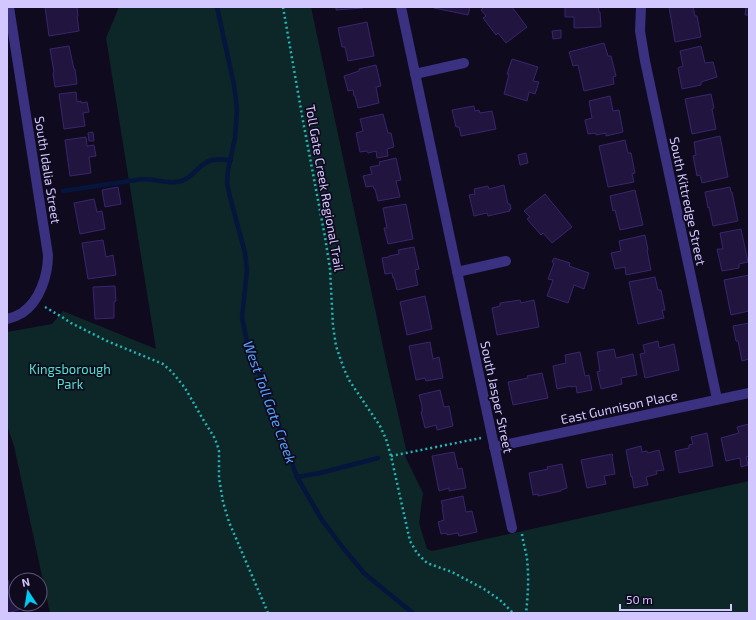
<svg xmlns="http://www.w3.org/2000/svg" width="756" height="620" viewBox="0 0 756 620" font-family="'Exo 2',sans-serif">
	<rect width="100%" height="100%" fill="#0f0a1e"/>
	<path fill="#0d2728" d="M119 7H311L388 370 406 449 405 456 423 493 419 523 427 549 432 551 749 481V613H50L14 446 7 425V332L52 324 63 311 156 349 106 38Z"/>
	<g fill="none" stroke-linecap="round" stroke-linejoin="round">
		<g stroke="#05153c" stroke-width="4.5">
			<path d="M217 7 234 85 237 109 235 138 228 170 227 183 230 197 245 253 247 270 242 317 248 348 261 378 297 477 322 520 344 549 364 573 382 588 413 613"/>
			<path d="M63 191 143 179C156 179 169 185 181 181 193 178 199 163 212 160 218 159 225 160 231 160"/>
			<path d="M297 477 320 473 378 458"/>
		</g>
	</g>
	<g fill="#211540" stroke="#39256e">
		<path d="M45 7H77L78 16H77L79 31 49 36Z"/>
		<path d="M336 7H363V8L336 10Z"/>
		<path d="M434 7H470L468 15 434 8Z"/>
		<path d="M484 7H512L527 27 506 43 498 33 496 35 483 18 486 16 481 10Z"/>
		<path d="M565 7H598L599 12H600L601 27 574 28V17H565Z"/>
		<path d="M669 7H693L695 16H697L701 37 675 42Z"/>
		<path d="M746 7H749V15H745Z"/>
		<path d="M367 22 374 56 348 61 345 47H342L338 28Z"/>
		<path d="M561 30V38L553 39 552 31Z"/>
		<path d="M604 43 608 56H611L616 76 613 77 614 84 584 91 578 65 573 66 569 52Z"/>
		<path d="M69 46 74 69H75L77 84 55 87 53 73 54 72 50 49Z"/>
		<path d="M701 46 705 63 713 62 717 77 701 82V85L682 89 678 68 683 66 680 51Z"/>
		<path d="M512 59 538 67 533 81 539 82 535 94 529 92 527 101 504 94 509 74H507Z"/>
		<path d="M376 65 381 86 376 87 379 103 358 108 355 96H354L353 90 348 91 344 76 359 71V69Z"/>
		<path d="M76 92 77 102 81 101V103L87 102 89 112 83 113 85 126 64 129 59 94Z"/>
		<path d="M711 94 714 108 712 109 716 129 692 134 685 99Z"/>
		<path d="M610 96 613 111 619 110 623 132 606 136V133L596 135V133L588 134 585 120 592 118 589 101Z"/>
		<path d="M474 106 475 111 479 110 480 113 492 111 496 129 461 136 459 127H456L452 110Z"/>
		<path d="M383 114 388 133H391L394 147 387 149 388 156 377 158 376 151 368 153 367 151 360 152 356 133 363 131 360 119Z"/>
		<path d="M93 132 94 141H89L88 133Z"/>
		<path d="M720 136 728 177 702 183 700 175 697 176 693 156 696 155 694 142Z"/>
		<path d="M86 137 87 146 94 145 96 156 89 157 91 173 70 176 65 140Z"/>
		<path d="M625 140 628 153H631L635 173 632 174 634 182 608 187 599 146Z"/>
		<path d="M526 153 528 163 520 165 518 155Z"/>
		<path d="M396 158 401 180 396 181 400 197 378 201 375 189H374L373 186 366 187 363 176 372 174 370 167 380 165 379 162Z"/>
		<path d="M504 185 508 204H510L511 209 509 210 510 211 488 216 487 213 474 216 469 195 475 194 474 189 488 186 489 189Z"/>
		<path d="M118 187 121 204 105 207 102 190Z"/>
		<path d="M730 187 731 192H732L738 221 713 226 709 207 708 208 705 192Z"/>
		<path d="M635 190 643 225 620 230 615 210 613 211 610 196Z"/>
		<path d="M545 194 572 227 552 243 543 233 541 235 527 219 530 217 524 211Z"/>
		<path d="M94 199 97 212 102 211 105 229 80 234 74 203Z"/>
		<path d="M406 204 413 239 388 244 384 228H387L383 208Z"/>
		<path d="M741 229 748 262 739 264V268L722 271 717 249H723L720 233Z"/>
		<path d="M645 235 648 250H647L651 270 626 275 625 267 615 269 611 253 621 251 619 241Z"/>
		<path d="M103 240 106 257 113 255 116 275 88 279 82 243Z"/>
		<path d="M414 247 419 269 415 270 418 285 397 290 394 278H393L392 273 385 274 382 258 389 257V256L399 254 398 250Z"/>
		<path d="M554 258 570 263 569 266 589 273 584 289 574 285 568 303 547 296 553 280 548 279 554 263 552 262Z"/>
		<path d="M749 275V311L731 315 724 280Z"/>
		<path d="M655 277 658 290H661L665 310H662L664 318 638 324 629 282Z"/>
		<path d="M115 286 116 301 114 302V318L95 319 93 287Z"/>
		<path d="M425 296 432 329 407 335 400 302Z"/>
		<path d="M520 300 521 303 534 300 539 327 497 335 492 308 500 306V303Z"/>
		<path d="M749 323V359L742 361 738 341H736L733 326Z"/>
		<path d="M658 341 659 348 674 344 679 370 645 378 640 354 645 353 643 345Z"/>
		<path d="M430 342 433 359 439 357 443 378 426 381 425 378 416 380 409 346Z"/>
		<path d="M614 349 616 358 633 354 637 375 621 378 622 384 601 389 597 372 600 371 597 352Z"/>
		<path d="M580 352 585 376 589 375 592 390 577 393 576 386 571 387V386L557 389 553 366 566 363 565 355Z"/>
		<path d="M542 373 548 398 513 405 508 382 528 378 527 376Z"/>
		<path d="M440 390 444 407 449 406 453 426 437 430 436 425 425 428 421 412H422V406L419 395Z"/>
		<path d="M749 424V456L746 457 748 465 741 467 740 458 726 461 721 438 739 433 737 427Z"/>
		<path d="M707 433 713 466 679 473 675 451 689 448V445L693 444 691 437Z"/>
		<path d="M641 446 642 452 647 451 648 453 659 450 664 470 656 471 657 474 646 477 648 485 634 488 632 476 631 477 626 450Z"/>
		<path d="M454 452 458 469 462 468 466 488 449 491V488L439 491 432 456Z"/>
		<path d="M612 454 613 455 612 456 615 474 604 476 606 484 587 488 581 460Z"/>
		<path d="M562 464 567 488 561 490V491L538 496V494L533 495 529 473 548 469 547 467Z"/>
		<path d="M463 496 466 512 472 511 477 532 459 536 458 533 447 535V533L441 534 438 522 444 520 442 507H443L441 501Z"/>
		<path d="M7 580H8L11 594 16 593V604H20L21 609 8 613H7Z"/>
	</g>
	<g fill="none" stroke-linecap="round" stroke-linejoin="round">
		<g stroke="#24b5b7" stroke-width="2.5" stroke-dasharray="2 3" stroke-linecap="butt">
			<path d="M283 7 303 121 325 237 330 269 333 326 336 346 344 369 349 380 380 426 386 439 391 456 410 541 417 553 427 563 452 572 484 589 500 600 513 613"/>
			<path d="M45 307 62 317 71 323 107 341 163 364 172 372 185 388 204 421 214 437 217 444 219 451V478L223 502 229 522 268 613"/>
			<path d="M391 456 481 438"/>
			<path d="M522 534C523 543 526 551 527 559 529 577 528 595 526 613"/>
		</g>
		<g stroke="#3a3181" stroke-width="10">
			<path d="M401 7 492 436 512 528"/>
			<path d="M641 7 640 31 645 61 717 399"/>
			<path d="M415 74 464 63"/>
			<path d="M457 272 506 261"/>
			<path d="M7 319C12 318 17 316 22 313 40 301 48 275 48 255L9 7"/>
			<path d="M494 447 749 393"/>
		</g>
	</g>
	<g text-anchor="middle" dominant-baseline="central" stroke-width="3.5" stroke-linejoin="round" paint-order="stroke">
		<g font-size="13" fill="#d2c7ff" stroke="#0f0a1e">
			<text transform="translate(48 170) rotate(81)">South Idalia Street</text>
			<text transform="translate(325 188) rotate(80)">Toll Gate Creek Regional Trail</text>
			<text transform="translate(688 201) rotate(78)">South Kittredge Street</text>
			<text transform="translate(497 397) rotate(78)">South Jasper Street</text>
			<text transform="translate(619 407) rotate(-12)">East Gunnison Place</text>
		</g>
		<g font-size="13" fill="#4be7cb" stroke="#0f0a1e">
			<text x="70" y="369">Kingsborough<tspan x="70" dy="15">Park</tspan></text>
		</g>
		<g font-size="14" font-style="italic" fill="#55a4ff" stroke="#0f0a1e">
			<text transform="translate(270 402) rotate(70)">West Toll Gate Creek</text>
		</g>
	</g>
	<rect width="756" height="620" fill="none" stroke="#d2c7ff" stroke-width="16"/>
	<g transform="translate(28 592) rotate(348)"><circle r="19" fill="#0f0a1e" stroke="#5d5678"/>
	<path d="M0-3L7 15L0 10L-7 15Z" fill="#00c9f2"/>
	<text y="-6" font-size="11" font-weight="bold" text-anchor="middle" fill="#d2c7ff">N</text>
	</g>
	<path d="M620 604v6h111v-6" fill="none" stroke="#d2c7ff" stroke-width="2"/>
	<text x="626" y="604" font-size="12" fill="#d2c7ff" stroke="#0f0a1e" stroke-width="3" paint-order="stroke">50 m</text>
</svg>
